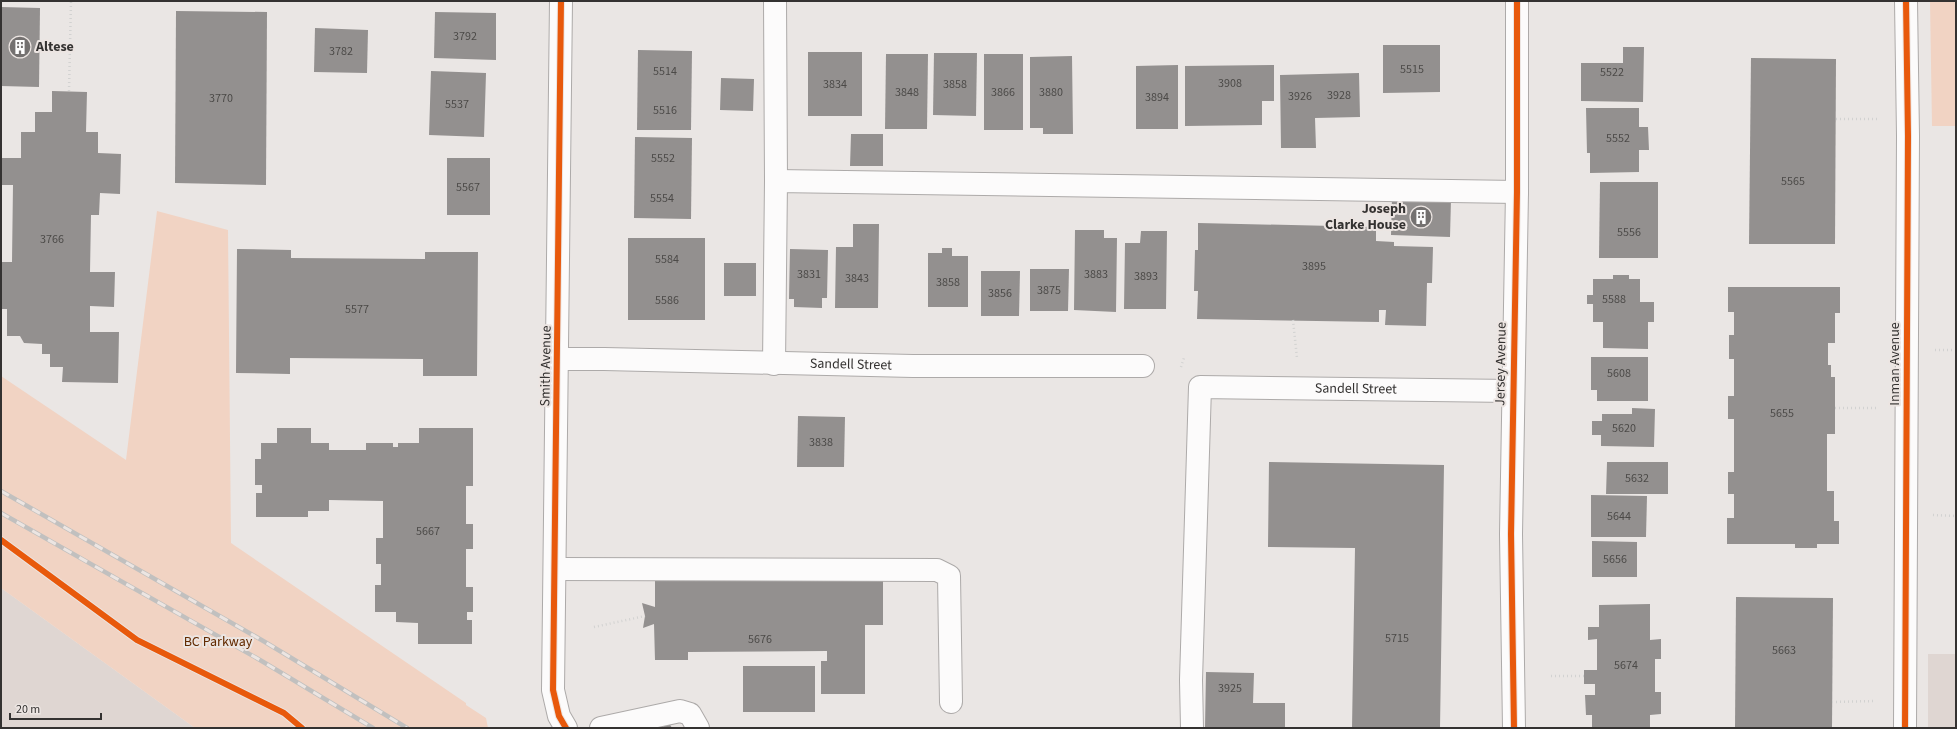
<svg xmlns="http://www.w3.org/2000/svg" width="1957" height="729" viewBox="0 0 1957 729" font-family="'Source Sans 3',sans-serif">
	<rect width="100%" height="100%" fill="#eae6e4"/>
	<g fill="#dfd6d2">
		<path d="M1 588 195 728H1Z"/>
		<rect x="1928" y="654" width="28" height="74"/>
	</g>
	<g fill="#f1d3c3">
		<path d="M1930 1H1956V126H1932Z"/>
		<path d="M157 211 228 230 231 543 466 703V705L486 718 488 728H195L1 588V376L126 460Z"/>
	</g>
	<g fill="#93908f">
		<path d="M1 7 40 8 39 87 1 86Z"/>
		<path d="M176 11 267 12 266 185 175 183Z"/>
		<path d="M435 12 496 13V60L434 58Z"/>
		<path d="M315 28 368 30 367 73 314 72Z"/>
		<path d="M1383 45H1440V92L1383 93Z"/>
		<path d="M1623 47H1644L1643 102 1581 101V63H1623Z"/>
		<path d="M638 50 692 51 691 130H637Z"/>
		<rect x="808" y="52" width="54" height="64"/>
		<path d="M934 53H977L976 116 933 115Z"/>
		<path d="M886 54H928L927 129H885Z"/>
		<rect x="984" y="54" width="39" height="76"/>
		<path d="M1072 56 1073 134H1043V128H1030V57Z"/>
		<path d="M1751 58 1836 59 1835 244H1749Z"/>
		<path d="M1178 65V129H1136V66Z"/>
		<path d="M1274 65V101H1262V125L1185 126V66Z"/>
		<path d="M431 71 486 73 484 137 429 135Z"/>
		<path d="M1359 73 1360 117 1315 118 1316 148H1281L1280 75Z"/>
		<path d="M721 78 754 79 753 111 720 110Z"/>
		<path d="M52 91 87 92 86 132H98V153L121 154 120 194 100 193 99 215H91L90 272H115L114 307 90 306V332H119L118 383 62 382 63 367H50V354H42V344L24 343 20 336H7V309H1V262H12L13 185H1V158H21V132H35V112H52Z"/>
		<path d="M1586 108H1639V127H1648L1649 150H1639V172L1590 173V153H1587Z"/>
		<path d="M851 134H883V166H850Z"/>
		<path d="M635 137 692 138 691 219 634 218Z"/>
		<rect x="447" y="158" width="43" height="57"/>
		<path d="M1600 182H1658V258H1599Z"/>
		<path d="M1392 198 1451 199 1450 237 1391 235Z"/>
		<path d="M1198 223 1376 227V241L1394 242V246L1433 247 1432 283H1427L1426 326 1385 325 1386 310H1379V322L1197 319 1198 291H1194L1195 250H1198Z"/>
		<path d="M853 224H879L878 308H835L836 247H853Z"/>
		<path d="M1075 230H1104V238H1117L1116 312 1074 310Z"/>
		<path d="M1141 231H1167L1166 309H1124L1125 243H1140Z"/>
		<rect x="628" y="238" width="77" height="82"/>
		<path d="M942 248H952V256H968V307H928V253H942Z"/>
		<path d="M237 249 291 250V258L425 259V252H478L477 376H423V359L290 358V374L236 373Z"/>
		<path d="M790 249 828 250 827 298H822V308L794 307V299H789Z"/>
		<rect x="724" y="263" width="32" height="33"/>
		<path d="M1030 269H1069L1068 311H1030Z"/>
		<path d="M981 271H1020L1019 316H981Z"/>
		<path d="M1613 275H1629V279H1640V302H1654V322H1648V349L1603 348V322H1593V304H1587V295H1593V279H1613Z"/>
		<path d="M1728 287H1840V313H1835V343H1828V365H1831V377H1835V434H1827V491H1834V521H1839V544H1817V548H1795V544H1727V518H1734V494H1728V472H1734V419H1728V396H1734V359H1729V335H1734V312H1728Z"/>
		<path d="M1591 357H1648V401H1597V390H1591Z"/>
		<path d="M1632 408 1655 409 1654 447 1601 446V435H1592V421H1602V414H1632Z"/>
		<path d="M798 416 845 417 844 467H797Z"/>
		<path d="M277 428H311V443H329V450H366V443H393V447H398V443H419V428H473V486H466V524H473V549H466V587H473V612H467V620H472V644H418V623L396 622V612H375V585H381V564H376V538H383V501L329 500V511H308V517H256V493H262V485H255V459H261V443H277Z"/>
		<path d="M1269 462 1444 465 1440 728H1352L1355 548 1268 547Z"/>
		<path d="M1607 462H1668V494H1606Z"/>
		<path d="M1591 495 1647 496 1646 537H1591Z"/>
		<path d="M1592 541 1637 542V577H1592Z"/>
		<path d="M655 577H686V581L840 580 883 577V625H865V694H821V661H827V651L688 652V660H655L654 624 643 628 645 616 642 603 655 607Z"/>
		<path d="M1736 597 1833 598 1832 728H1735Z"/>
		<path d="M1650 604V640L1661 639V659H1655V692H1661V714L1650 715V728H1592V715H1586L1585 695H1595V684H1584V670H1597V639L1588 640V627H1599V605Z"/>
		<rect x="743" y="666" width="72" height="46"/>
		<path d="M1206 672 1254 673 1253 703H1285V728H1205Z"/>
		<path d="M669 723 672 728H661Z"/>
	</g>
	<g fill="none" stroke-linecap="round" stroke-linejoin="round">
		<g stroke="#adaaa9" stroke-width="24">
			<g id="minor">
				<path d="M561 1 553 690 559 716 566 728"/>
				<path d="M775 1 776 181"/>
				<path id="s1" d="M558 359H604L913 366H1143"/>
				<path d="M774 364 776 181 1517 192"/>
				<path d="M555 569 937 570 949 576 951 702"/>
				<path d="M601 728 680 711 690 714 698 728"/>
				<path id="s2" d="M1192 728 1191 680 1200 387 1512 391"/>
				<path d="M1514 728 1511 534 1517 192V1"/>
				<path d="M1905 728 1908 136 1906 1"/>
			</g>
		</g>
		<g stroke="#d2d2d1" stroke-width="2.5" stroke-dasharray="1 3" stroke-linecap="butt">
			<path d="M69 91 71 1"/>
			<path d="M1836 119H1877"/>
			<path d="M1293 320 1297 358"/>
			<path d="M1935 350H1956"/>
			<path d="M1181 367 1184 358"/>
			<path d="M1835 408H1878"/>
			<path d="M1933 515 1956 516"/>
			<path d="M594 627 645 616"/>
			<path d="M1551 676H1584"/>
			<path d="M1832 702 1876 701"/>
		</g>
		<use href="#minor" stroke="#fcfbfb" stroke-width="22"/>
		<g stroke="#c1c0bf" stroke-width="4.5">
			<g id="rail">
				<path d="M1 491 265 642 407 728"/>
				<path d="M1 513 260 660 373 728"/>
			</g>
		</g>
		<use href="#rail" stroke="#ece5e2" stroke-width="3" stroke-dasharray="9" stroke-linecap="butt"/>
		<g stroke="#ece5e2" stroke-width="8">
			<g id="cycleway">
				<path d="M561 1 553 690 559 716 566 728"/>
				<path d="M1 540 137 640 284 713 302 728"/>
				<path d="M1514 728 1511 534 1517 192V1"/>
				<path d="M1905 728 1908 136 1906 1"/>
			</g>
		</g>
		<use href="#cycleway" stroke="#e8590c" stroke-width="6"/>
	</g>
	<defs>
		<g id="building-disc" transform="scale(1.15)"><circle r="9.5" fill="#747170" stroke="#ece5e2"/><path d="M-4-6H4V6H1V3H-1V6H-4ZM-2.5-4.3h1.7v1.8h-1.7ZM.8-4.3h1.7v1.8H.8ZM-2.5-1h1.7V.8h-1.7ZM.8-1h1.7V.8H.8Z" fill="#fff"/></g>
	</defs>
	<g fill-rule="evenodd">
		<use href="#building-disc" x="20" y="47"/>
		<use href="#building-disc" x="1421" y="217"/>
	</g>
	<g text-anchor="middle" dominant-baseline="central" stroke-width="4" stroke-linejoin="round" paint-order="stroke">
		<g font-size="12" fill="#4c4a48">
			<text x="465" y="36">3792</text>
			<text x="341" y="51">3782</text>
			<text x="1412" y="69">5515</text>
			<text x="665" y="71">5514</text>
			<text x="1612" y="72">5522</text>
			<text x="1230" y="83">3908</text>
			<text x="835" y="84">3834</text>
			<text x="955" y="84">3858</text>
			<text x="907" y="92">3848</text>
			<text x="1003" y="92">3866</text>
			<text x="1051" y="92">3880</text>
			<text x="1339" y="95">3928</text>
			<text x="1300" y="96">3926</text>
			<text x="1157" y="97">3894</text>
			<text x="221" y="98">3770</text>
			<text x="457" y="104">5537</text>
			<text x="665" y="110">5516</text>
			<text x="1618" y="138">5552</text>
			<text x="663" y="158">5552</text>
			<text x="1793" y="181">5565</text>
			<text x="468" y="187">5567</text>
			<text x="662" y="198">5554</text>
			<text x="1629" y="232">5556</text>
			<text x="52" y="239">3766</text>
			<text x="667" y="259">5584</text>
			<text x="1314" y="266">3895</text>
			<text x="809" y="274">3831</text>
			<text x="1096" y="274">3883</text>
			<text x="1146" y="276">3893</text>
			<text x="857" y="278">3843</text>
			<text x="948" y="282">3858</text>
			<text x="1049" y="290">3875</text>
			<text x="1000" y="293">3856</text>
			<text x="1614" y="299">5588</text>
			<text x="667" y="300">5586</text>
			<text x="357" y="309">5577</text>
			<text x="1619" y="373">5608</text>
			<text x="1782" y="413">5655</text>
			<text x="1624" y="428">5620</text>
			<text x="821" y="442">3838</text>
			<text x="1637" y="478">5632</text>
			<text x="1619" y="516">5644</text>
			<text x="428" y="531">5667</text>
			<text x="1615" y="559">5656</text>
			<text x="1397" y="638">5715</text>
			<text x="760" y="639">5676</text>
			<text x="1784" y="650">5663</text>
			<text x="1626" y="665">5674</text>
			<text x="1230" y="688">3925</text>
		</g>
		<g font-size="14" font-weight="bold" fill="#343231" stroke="#ece5e2" text-anchor="start">
			<text x="36" y="47">Altese</text>
			<text x="1406" y="209" text-anchor="end">Joseph<tspan x="1406" dy="16">Clarke House</tspan></text>
		</g>
		<g font-size="14" fill="#343231" stroke="#ece5e2">
			<text transform="translate(1501 364) rotate(-89)">Jersey Avenue</text>
			<text transform="translate(1895 364) rotate(-90)">Inman Avenue</text>
			<text stroke="none"><textPath href="#s1" startOffset="293">Sandell Street</textPath></text>
			<text transform="translate(546 366) rotate(-89)">Smith Avenue</text>
			<text stroke="none"><textPath href="#s2" startOffset="497">Sandell Street</textPath></text>
		</g>
		<g font-size="14" fill="#622a00" stroke="#ece5e2">
			<text x="218" y="642">BC Parkway</text>
		</g>
	</g>
	<rect width="1957" height="729" fill="none" stroke="#343231" stroke-width="4"/>
	<path d="M10 713v6h91v-6" fill="none" stroke="#343231" stroke-width="2"/>
	<text x="16" y="713" font-size="12" fill="#343231" stroke="#ece5e2" stroke-width="3" paint-order="stroke">20 m</text>
</svg>
